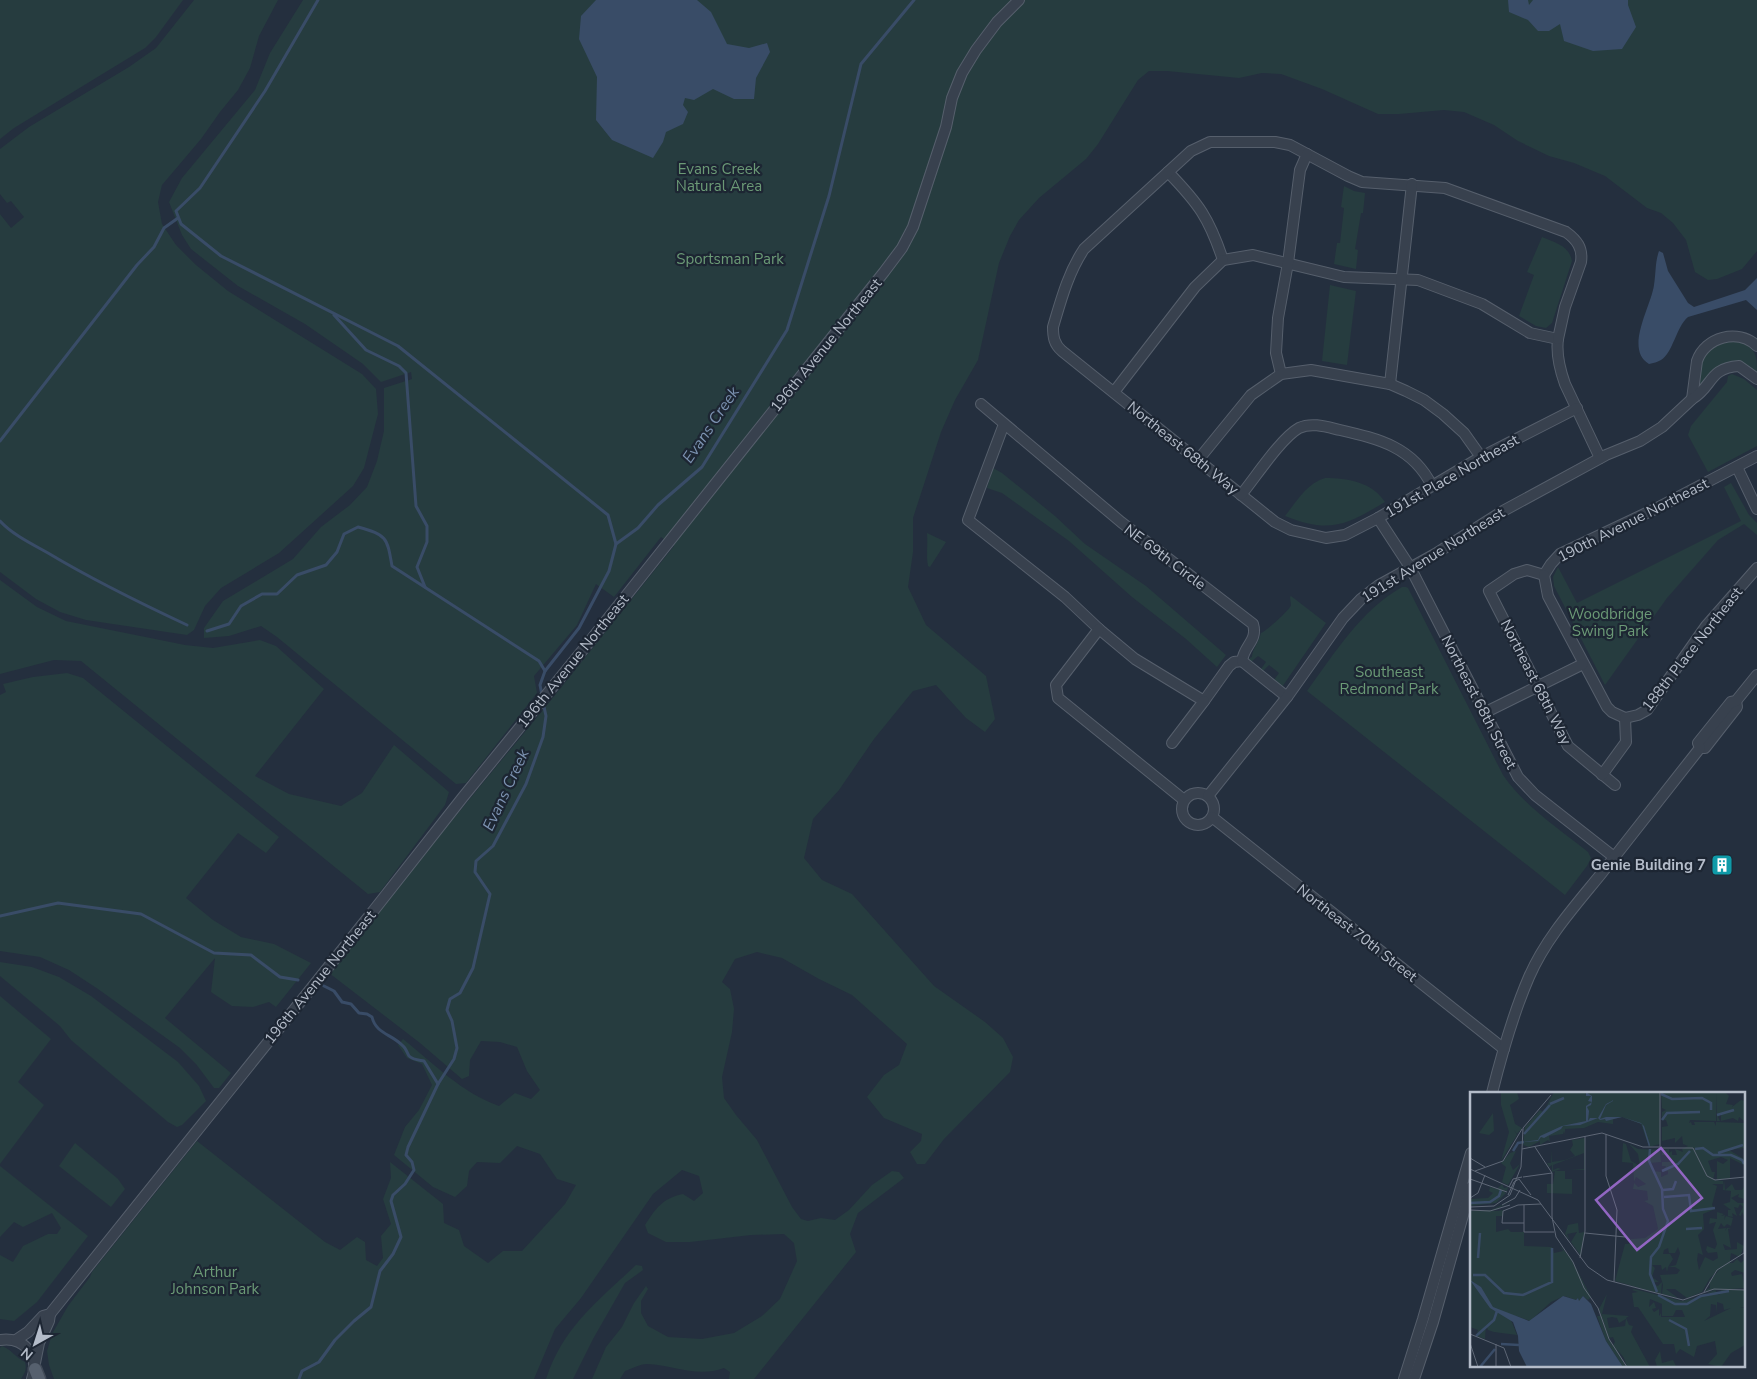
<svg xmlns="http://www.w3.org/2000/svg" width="1757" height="1379" viewBox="0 0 1757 1379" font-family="'Nunito Sans',sans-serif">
	<rect width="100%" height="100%" fill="#242f3e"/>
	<g fill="#263c3f">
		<path d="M0 0H183L156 37 145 48 14 128 0 139Z"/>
		<path d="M194 0H278L259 36 250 68 238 90 220 112 201 139 162 185 158 202 162 224 176 245 196 265 228 291 362 374 376 389 378 414 364 468 353 486 279 553 221 588 205 606 194 630 187 635 86 620 60 612 36 599 0 572V214L11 228 24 217 11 201 7 203 0 194V149L29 127 129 67 156 48Z"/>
		<path d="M303 0H1757V251L1742 269 1717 279 1708 280 1695 272 1686 240 1673 223 1661 213 1647 208 1605 176 1574 163 1549 156 1518 141 1494 125 1464 112 1444 110 1399 114H1378L1322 89 1281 74 1262 73 1239 78 1167 71H1149L1138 80 1098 144 1086 159 1039 198 1019 220 1010 236 999 263 978 360 955 400 941 432 913 518V552L908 587 926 625 986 676 995 719 985 732 966 718 936 685 913 691 874 739 839 790 813 819 804 858 822 880 852 894 934 986 985 1022 1003 1038 1013 1057 1010 1072 944 1139 925 1164H917L910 1152 921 1141 922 1134 884 1118 867 1097 884 1075 899 1065 907 1044 852 995 819 979 782 958 757 952 735 959 722 982 730 989 734 1009 732 1032 722 1077 724 1098 736 1115 757 1140 792 1207 801 1219 808 1221 821 1218 835 1220 849 1210 872 1185 892 1171 899 1172 904 1178 858 1213 850 1234 856 1252 754 1379H729L730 1372 724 1368C697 1378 674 1365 647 1364 640 1364 631 1369 625 1371L620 1379H592L606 1347 622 1327 634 1303 646 1286 648 1289 641 1301V1313L648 1326 668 1337 702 1339 734 1333 762 1316 780 1299 797 1261 794 1243 784 1234 751 1235 690 1242H666L648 1233 645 1225C656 1208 663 1198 683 1194L694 1201 703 1193 699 1176 682 1170 653 1194 581 1298 555 1329 534 1379H54L49 1365 47 1351 52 1334 68 1306 90 1277 92 1272 197 1141 325 1242 340 1250 357 1237 365 1242 366 1260 377 1266 383 1258 381 1236 391 1224 383 1199 391 1178 390 1162 443 1204 444 1223 459 1230 464 1246 488 1263 503 1251H522L565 1204 576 1185 557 1179 540 1154 517 1146 500 1163 477 1162 469 1171 467 1186 455 1197 433 1187 394 1155 405 1127 419 1110 432 1085 422 1064 407 1058 398 1045 403 1039C433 1063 462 1093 499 1106L515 1093 531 1099 540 1090 527 1071 517 1047 500 1042 481 1041 470 1060 469 1076 462 1079 420 1043 329 973 380 908 547 705 674 546 661 537 614 597 596 584 577 625 534 676 537 693 466 783 456 784 277 637 261 626 229 636 204 638V628L223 601 293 559 321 527 350 505 367 487 377 461 384 431V388L412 379 411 372 381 382 363 364 305 324 238 286 191 249 182 235 169 202 182 178 255 90 270 53Z"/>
		<path d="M1344 186 1354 191 1365 193 1363 213H1361L1355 249 1358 250 1356 269 1334 264 1337 243H1340L1344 208 1341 207Z"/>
		<path d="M1542 237C1555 243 1569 245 1572 261L1552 323 1546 328 1536 326 1519 316 1534 275 1527 272Z"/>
		<path d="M1330 285 1356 291 1347 365 1322 361Z"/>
		<path d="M1738 340C1757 351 1757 352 1757 376L1740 364 1699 388 1702 359 1717 343Z"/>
		<path d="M1732 374 1744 379 1757 390V446L1708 472 1688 435 1691 426 1727 382 1728 376Z"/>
		<path d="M993 468 1002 473 1055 516 1085 544 1146 586 1226 655 1217 667 1186 639 1132 597 1069 541 1002 493 987 488Z"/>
		<path d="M1325 478C1347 478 1372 482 1385 502 1346 525 1330 534 1285 516 1297 501 1306 484 1325 478Z"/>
		<path d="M1731 483 1749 515 1757 523V535L1744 524 1718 540 1667 598 1605 685 1554 586 1553 577 1558 567 1577 603 1741 521 1724 487Z"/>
		<path d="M927 533 946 542 930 567 928 566C926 555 928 545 927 533Z"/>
		<path d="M0 580 37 607 66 621 185 645 213 648 260 640 276 646 324 689 255 776 289 794 341 806 362 793 394 745 449 792 445 805 380 892 368 894 81 661 54 660 0 674Z"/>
		<path d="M1402 587H1406L1408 588 1503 775C1525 807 1558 828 1588 852L1591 858 1587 866 1565 895 1307 691C1335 653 1360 611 1402 587Z"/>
		<path d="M1291 596 1326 623 1282 687 1274 680 1279 673 1269 665 1262 672 1261 669 1266 662 1258 656 1251 662 1249 658 1252 657C1252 650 1259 642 1261 633 1265 632 1291 609 1291 605 1291 604 1290 598 1290 597Z"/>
		<path d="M67 673 83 678 279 837 266 853 238 833 186 898 213 920 241 937 274 944 311 963 276 1007 269 1002 253 1007 232 1006 211 992 215 958 165 1018 231 1073 219 1088H214L196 1064 180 1048 98 989 69 970 40 957 0 951V695L6 692 3 684 33 677Z"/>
		<path d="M0 962 32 967 59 977 91 996 178 1062 199 1086 206 1101 182 1125 177 1127 168 1122 71 1040 60 1026 0 976Z"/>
		<path d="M0 996 51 1039 18 1082 44 1105 0 1164Z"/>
		<path d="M75 1143 118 1179 125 1189 111 1207 59 1166Z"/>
		<path d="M0 1166 88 1236 37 1302 14 1321 0 1319V1255L13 1262 23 1246 48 1234H57L61 1228 52 1213 23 1227 14 1222 0 1237Z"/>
		<path d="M636 1265 642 1266 643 1270 625 1283 593 1339 573 1379H546C563 1327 598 1301 636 1265Z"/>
		<path d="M2 1346C11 1349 16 1358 25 1362 27 1369 25 1373 21 1379H0V1348Z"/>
	</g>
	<g fill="#394c67">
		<path d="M596 0H697L711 12 727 44 749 48 767 43 770 52 756 78 754 99H734L713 89 694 100 685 98 683 105 688 112 683 124 666 132 663 142 653 158 612 140 596 120 597 77 579 39 581 16Z"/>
		<path d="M1508 0H1528L1529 5 1533 0H1628V5L1636 27 1622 49 1593 51 1564 41 1560 24 1549 31H1538L1528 20 1509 12Z"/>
		<path d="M1659 251 1663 253 1668 271 1688 303 1694 307 1745 290 1757 278V310L1746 300 1688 317C1676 327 1673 353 1661 360 1658 362 1653 363 1649 364 1624 349 1651 307 1654 285 1656 273 1655 262 1659 251Z"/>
	</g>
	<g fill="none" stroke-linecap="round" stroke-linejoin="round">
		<g stroke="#394c67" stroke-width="3">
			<path d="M318 0 265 91 200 188 176 211 181 224 221 256 398 346 608 515 616 544"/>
			<path d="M334 315 366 350 399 366 406 373 416 506 427 526V542L417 567 425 587"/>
			<path d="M0 441 137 265 154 247 164 228 178 218"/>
			<path d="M0 521C13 535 32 544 48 553 93 580 140 603 187 625"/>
			<path d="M207 631 229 624 241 606 262 594H277L297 575 326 565 337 552 344 534 358 527C387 535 387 537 392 566L539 661 545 671"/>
			<path d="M542 695 540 685 545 671 579 628 609 571 616 544 638 528 658 505 702 467 787 330 829 196 861 64 914 0"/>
			<path d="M0 916 58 903 141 914 214 953 251 955 280 977 298 980"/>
			<path d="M324 986 334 991 342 1002 351 1004 359 1013 367 1014 372 1017C376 1034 392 1034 403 1046 406 1048 407 1053 409 1056 413 1060 419 1060 424 1061L438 1084"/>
			<path d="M299 1379 302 1371 319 1362 335 1340 354 1321 371 1307 380 1271 393 1254 401 1237 391 1201 393 1195 405 1184 414 1170 412 1162 406 1155 408 1147 438 1084 454 1059 457 1048 452 1021 447 1010 450 999 460 993 473 968 490 894 475 872 476 861 493 846 526 784 543 737 546 716 543 702"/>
		</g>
		<g stroke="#565f6c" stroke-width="12">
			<g id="minor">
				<path d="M1168 172C1199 204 1209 218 1223 260L1253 255 1344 277 1418 280 1482 304 1530 333 1558 339C1556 354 1560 370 1565 384L1600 458"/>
				<path d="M1558 339 1565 307 1581 262C1583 248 1577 240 1566 232L1445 188 1362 182 1348 176 1290 145 1275 142H1210L1191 151 1084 249C1068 273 1061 300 1053 327 1053 337 1054 344 1062 351L1275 522 1291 530 1326 538 1345 535 1378 518 1481 457 1577 408"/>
				<path d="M1281 374 1276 353 1278 318 1288 263 1300 170 1307 154"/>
				<path d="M1390 384 1412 184"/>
				<path d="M1114 392 1195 287 1223 260"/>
				<path d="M1692 399 1697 361C1705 337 1738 328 1757 346"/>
				<path d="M981 404 1121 522 1253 624C1258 641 1244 645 1242 661L1234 662 1229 666 1204 701 1135 659 1099 629 1065 597 968 520 1004 424"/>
				<path d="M1198 460 1251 395 1281 374 1311 370 1390 384 1406 391 1424 400 1443 414 1464 433 1481 457"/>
				<path d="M1737 467 1757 509"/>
				<path d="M1241 495C1255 478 1281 438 1299 428 1312 422 1327 427 1340 430 1379 439 1413 447 1432 486"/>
				<path d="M1378 518 1410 567 1518 777 1535 795 1614 857"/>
				<path d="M1544 575 1527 570 1514 574 1489 591 1568 746 1615 785"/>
				<path d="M1544 575 1551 564 1560 554 1657 508 1757 456"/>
				<path d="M1544 575 1548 596 1607 707 1612 712 1625 718"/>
				<path d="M1099 629 1056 685 1058 698 1184 800"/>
				<path d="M1242 661 1287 697"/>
				<path d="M1484 713 1583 664"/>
				<path d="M1625 718 1638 715 1647 710 1706 626 1757 568"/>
				<path d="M1172 743 1204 701"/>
				<path d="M1700 748H1705L1737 707 1736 701"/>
				<path d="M1602 775 1626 742 1625 718"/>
				<circle cx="1198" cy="809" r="16"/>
				<path d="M1208 796 1287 697 1343 618 1361 599 1379 585 1435 554 1503 511 1606 455 1640 441 1662 427 1692 399C1713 387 1708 368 1739 366L1757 379"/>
				<path d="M1212 817 1504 1049"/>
				<path d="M1492 1093C1502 1053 1513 1014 1529 977 1546 938 1575 906 1601 874 1634 832 1667 790 1700 748L1698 743 1731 702 1736 701 1757 675"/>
				<path d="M0 1340C24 1336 40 1356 32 1379"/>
				<path d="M16 1340 28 1332 43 1316 50 1314 374 910 463 797 582 651 884 272 902 248 913 227 946 127 952 98 962 73 976 50 997 22 1019 0"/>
				<path d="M35 1363 39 1343 49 1321 50 1314"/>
				<path d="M1404 1379 1423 1319 1471 1153"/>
				<path d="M1414 1379 1433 1322 1471 1187"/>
			</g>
		</g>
		<g stroke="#414a57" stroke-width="15">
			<path id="major" d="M35 1369 39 1379"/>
		</g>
		<use href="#minor" stroke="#38414e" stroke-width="10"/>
		<use href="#major" stroke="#56606e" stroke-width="12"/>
	</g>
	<defs>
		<g id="building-square" transform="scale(1.125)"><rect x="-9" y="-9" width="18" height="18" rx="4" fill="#0f9aa8" stroke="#1d2633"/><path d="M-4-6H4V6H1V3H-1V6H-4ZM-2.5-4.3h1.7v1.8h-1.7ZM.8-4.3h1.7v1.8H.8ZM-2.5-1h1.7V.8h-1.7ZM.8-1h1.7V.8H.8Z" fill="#fff"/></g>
	</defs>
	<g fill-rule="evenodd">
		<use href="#building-square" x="1722" y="865"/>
	</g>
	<g text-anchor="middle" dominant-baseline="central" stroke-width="4.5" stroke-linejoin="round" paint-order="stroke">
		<g font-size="15" fill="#6b9a76" stroke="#1d2633">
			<text x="719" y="169">Evans Creek<tspan x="719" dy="17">Natural Area</tspan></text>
			<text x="730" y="259">Sportsman Park</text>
			<text x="1610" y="614">Woodbridge<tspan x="1610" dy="17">Swing Park</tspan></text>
			<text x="1389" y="672">Southeast<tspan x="1389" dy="17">Redmond Park</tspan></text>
			<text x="215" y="1272">Arthur<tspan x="215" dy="17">Johnson Park</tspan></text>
		</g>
		<g font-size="15" fill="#b4bcc9" stroke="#1d2633">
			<text transform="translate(826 345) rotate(-51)">196th Avenue Northeast</text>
			<text transform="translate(1183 448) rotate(39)">Northeast 68th Way</text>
			<text transform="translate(1452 476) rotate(-30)">191st Place Northeast</text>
			<text transform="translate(1633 520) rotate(-27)">190th Avenue Northeast</text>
			<text transform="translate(1433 555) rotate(-32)">191st Avenue Northeast</text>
			<text transform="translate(1165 557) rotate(37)">NE 69th Circle</text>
			<text transform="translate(1692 649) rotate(-52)">188th Place Northeast</text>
			<text transform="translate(573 661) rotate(-51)">196th Avenue Northeast</text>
			<text transform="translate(1536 682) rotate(63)">Northeast 68th Way</text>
			<text transform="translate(1479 702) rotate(63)">Northeast 68th Street</text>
			<text transform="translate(1357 933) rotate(38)">Northeast 70th Street</text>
			<text transform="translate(320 977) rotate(-51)">196th Avenue Northeast</text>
		</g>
		<g font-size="15" font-weight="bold" fill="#b4bcc9" stroke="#1d2633" text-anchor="end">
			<text x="1706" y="865">Genie Building 7</text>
		</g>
		<g font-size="16" font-style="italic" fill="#7c92b1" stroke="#1d2633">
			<text transform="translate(711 425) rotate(-56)">Evans Creek</text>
			<text transform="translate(506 790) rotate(-65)">Evans Creek</text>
		</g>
	</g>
	<g transform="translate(1470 1092)">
		<rect width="275" height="275" fill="#242f3e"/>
		<path d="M31 0H47L49 7 40 13 45 32 52 36 47 42 44 38 47 43 31 69 39 40 31 13ZM84 0H115L116 3V0H190V52L179 55 171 32 152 25 143 27V32L128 30 114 36 95 37V42L94 39 93 42 79 44 80 50 78 48 70 53V49L59 55 53 53 55 35 70 18 73 20 75 17ZM191 0H255L259 4 256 12 263 13 262 15 271 8 275 9 274 29 269 25 268 29 263 26 251 29V22L248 25 250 29H247V1L246 29 220 28 219 31 221 30 222 33H225L224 30H244L246 34V30L275 31 274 56 259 58 274 67V73L260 66V86L247 88V69L253 72 258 68 251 65 238 69 242 80H245L243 88 253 89V92H242L247 94 242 113 245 117 233 122 234 137 228 143 233 163 228 161 227 168 229 178 235 165 243 169 248 166 247 160 238 161 236 158 237 154 245 157 247 152 243 138 246 130 239 132 240 126 247 127V120L254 122 251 124 255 123 254 128 256 124 263 126 261 134 257 132 254 135 251 131 248 137 256 136 255 139 257 136H261L258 137 261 156 253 152 255 158 267 157V150L274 154 270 165 261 161 260 169H263L259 171H263L267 167 271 171 275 167V181L265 178 261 181 262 184 272 182 275 196 234 199 240 196 239 189 253 174 240 186 232 200 217 206 205 197H196L208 206 192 202 193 193 190 183 207 182 210 178 205 175H198L197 180 196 175 192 178 191 173H182L185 176 182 185 189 190H184L185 193 188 194 192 190 191 202 145 189 155 152H159L161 147 175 146 188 137 183 114 174 109 178 108 177 99 163 97 164 91 168 95 176 92 166 85 164 90 163 71 152 70 153 51 156 52 161 69 170 74 168 62 159 52 168 57 190 58 191 70 180 71 184 79 191 80V85L198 82V79L192 80 196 74H192V70H201L197 63H192V58L199 57V61L202 59V63H207L205 57 213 60 212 57 218 54 213 52 212 44 205 51V46L192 49V35L198 34 196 28H192V20L196 18 192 16ZM208 155 210 161 206 173 198 175 203 167 200 162H193L194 158 198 156 199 161H205ZM23 21 24 39 19 43 9 41ZM115 46V78H100L114 77V61L83 73V78L88 76 91 77 82 80V73L79 75 77 71H81L82 58V70L95 68 105 64 100 58 103 53 102 48ZM46 59 40 71 43 78 50 72 38 93 32 90 36 75 31 71 40 61ZM85 79H95V87H102V102L77 101V92H83ZM254 88 255 98 262 92 265 98H272L274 95V107L268 105 269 102 261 106 268 111H274L275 108 274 124 272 120 271 124 269 123 273 115 270 112 268 116 264 115 267 124 262 121 263 125 258 124V118H261L253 112 260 110 261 99 253 98ZM32 92 34 96 38 95 37 99 32 98 36 101 26 111 0 114V107L18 106 23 101 19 99 20 95 27 97ZM43 108 25 118 19 119H8H28L33 118 32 124H26V140L38 137 41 140H54V154L82 155 84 161 93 159 89 153 101 166 121 205 118 208 113 204 109 210 108 206 106 208 94 204 81 210 60 229 46 224 41 228 47 243 24 240 18 238 16 233 15 247 6 244 8 238 0 235V119L6 118H0H21ZM108 131 109 141 114 140 115 136 111 164 101 150 107 140 97 142 100 149 95 142 98 133ZM164 197 212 209 242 202 237 201 245 198 249 203 251 198H274L275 215H270L275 216V253L261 261 251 275 238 272 247 262 245 249 227 254 224 265 210 257 206 262 204 252H193L168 215H164L162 201 168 200 162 198ZM180 207 192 212V224H203L206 218H212L215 225H191V213V221L189 224V217L184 220 182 217 186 216 184 210 179 215ZM247 210 253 212 254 218 261 216 234 229 240 224 241 212 246 213 247 221ZM137 202 132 222 159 224 156 226 159 233 163 234 161 240 180 275H157L154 266 147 257 156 275H153L136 249 127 224H131L140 249 143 253 145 250 143 245 139 246 129 217ZM142 225 147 226 149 231 156 227 155 234 139 236 137 226ZM190 259 192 271 203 268 206 274 187 275 185 268Z" fill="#263c3f" fill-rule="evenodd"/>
		<path d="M116 0 122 4V9L121 13 117 15 119 19 118 29 120 26H128L136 12 142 9 143 8V9L136 13 130 27 136 25H152L171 31 174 34 180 53 179 55 172 32 152 25 136 29 135 27 130 28 128 26 110 33 93 34 91 37 74 46 71 45 68 49 52 50 68 48 70 44 92 34 116 29V14L122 10 118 9 121 4H116ZM0 188 11 195 23 215 59 229 93 204 106 208 108 206 109 209 113 204 121 212 136 249 153 275H57L49 259 48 244 43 230 20 216Z" fill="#394c67"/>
		<path fill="none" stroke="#394c67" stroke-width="2.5" d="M191 2 202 7 232 6 241 11V18M80 12 94 6M247 23 264 18M192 28 197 21 230 20M54 42 80 13M180 57 179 69 192 97 193 117 198 129 189 155 181 165 180 182 187 200M225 57 233 56 243 63H261L272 68 274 72M43 59 48 51 54 50M248 61 273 53M192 79 208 72 220 59M193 98 203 97 206 89M194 105 219 103 221 119 245 116M0 111 20 110 29 104 31 98M216 137 232 136M8 166 10 141M3 183H15L34 201 53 203 82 190V156M188 203 205 212H217L231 204 259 199M199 228 216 237 219 254M6 244 24 228 27 219M31 252 49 253M10 275 25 257"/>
		<path fill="none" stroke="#5e6776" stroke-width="1" d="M190 0V55M136 42V84M275 42V107M65 55 82 81V125M192 56H223L237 84 245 88 275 85M52 57 132 41 173 55H190M52 57 53 36 81 3M0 66 15 75M0 77 68 108 118 175 137 188 213 208 244 197 275 198M5 79 33 69 52 37M136 84 147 118 144 190M53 85 82 81M0 87 37 100M39 95 43 87 52 85M38 103 44 90 49 87 61 103M0 106 8 101 15 83M32 113 45 106 50 98M54 113V140H84M0 115 24 114 40 103 51 75 52 57M0 118 20 119 40 113M82 125 86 145 103 170 114 196 128 216 139 247 157 275M54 131H32L33 119 48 113 71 112M115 141 155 145M110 166 115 139V44M234 200 247 178 274 161 275 131M0 242 34 256 41 275M0 251 8 275M26 252V275"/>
		<path fill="#9266c3" fill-opacity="0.15" stroke="#9266c3" stroke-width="2.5" d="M191 56 232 106 167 158 126 108Z"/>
		<rect width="275" height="275" fill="none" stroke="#b4bcc9" stroke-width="2.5"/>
	</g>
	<g transform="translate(35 1344) rotate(219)" stroke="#1d2633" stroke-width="4" paint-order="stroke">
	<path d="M0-4L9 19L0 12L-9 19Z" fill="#b4bcc9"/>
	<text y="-8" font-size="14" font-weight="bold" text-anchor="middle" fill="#b4bcc9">N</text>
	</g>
</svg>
